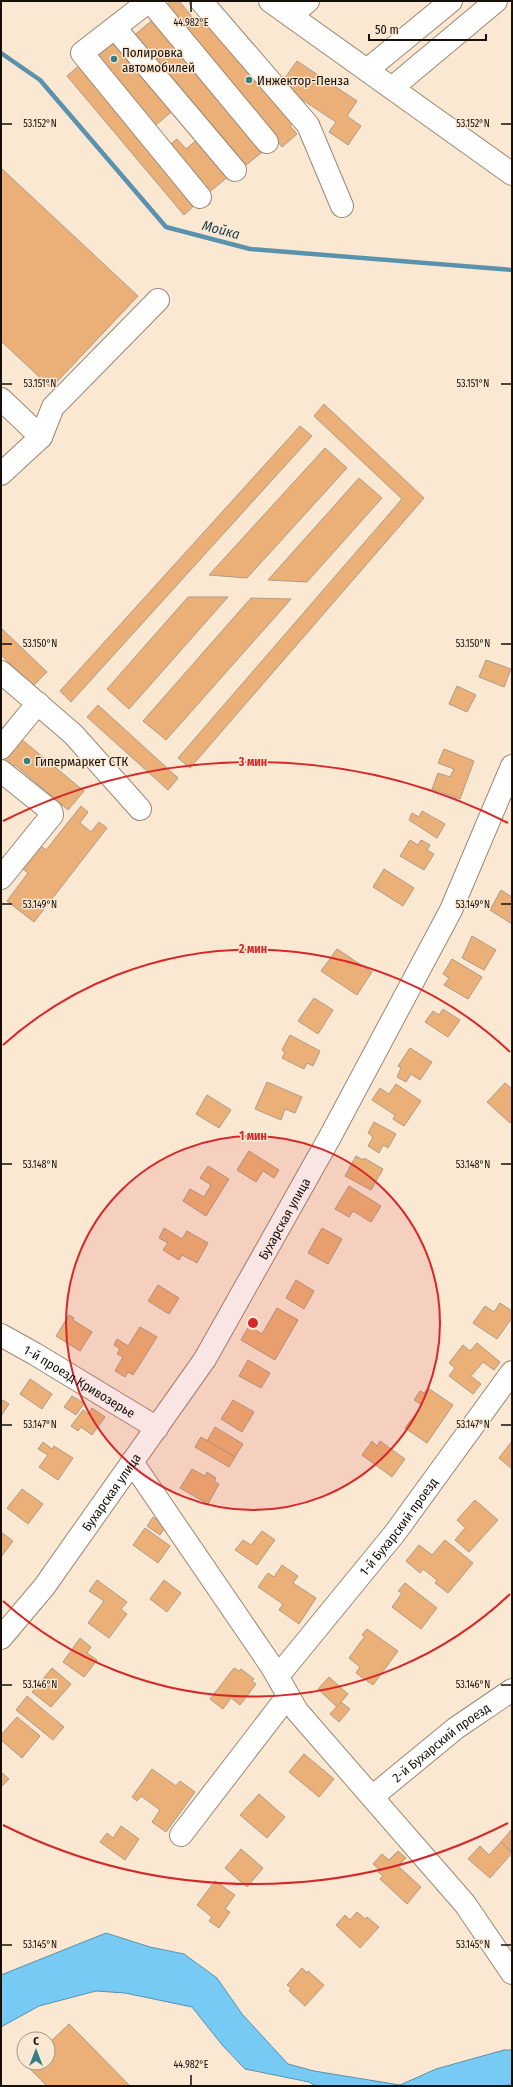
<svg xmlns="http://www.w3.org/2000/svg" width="513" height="2087" viewBox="0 0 513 2087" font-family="'Fira Sans Condensed',sans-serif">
	<rect width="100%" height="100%" fill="#fbe8d3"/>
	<path fill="#76caf3" stroke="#5992ad" d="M106 1933 150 1947 184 1954 217 1978 242 2014 288 2064 314 2071 400 2085 436 2069 504 2050H512V2083L506 2086H316L309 2082 245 2069 223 2046 192 2007 125 1993 96 1991 39 2006 1 2027V1975Z"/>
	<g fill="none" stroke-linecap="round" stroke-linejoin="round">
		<path stroke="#5992ad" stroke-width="4.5" d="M1 53 40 80 166 227 250 249 512 270"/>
	</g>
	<g fill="#ebb077" stroke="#ae9b89">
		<path d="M171 1H179L198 24 208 15 297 119 290 126 297 134 282 147 164 7Z"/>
		<path d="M155 18 266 149 246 165 156 59 153 62 132 37Z"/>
		<path d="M114 36 175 109 151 129 91 55Z"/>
		<path d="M297 61 357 101 347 116 361 126 348 145 329 132 336 122 280 85Z"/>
		<path d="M82 63 198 202 184 215 67 76Z"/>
		<path d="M177 139 186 149 198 139 229 176 207 194 168 146Z"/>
		<path d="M1 168 138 296 51 388 1 341Z"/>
		<path d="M324 404 424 498 190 768 178 758 402 499 314 416Z"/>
		<path d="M300 426 312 436 71 702 60 691Z"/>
		<path d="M325 448 347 468 247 578 209 575Z"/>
		<path d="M359 478 382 498 307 582 268 580Z"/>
		<path d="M188 597H228L129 709 107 689Z"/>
		<path d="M251 598 291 599 166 740 143 721Z"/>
		<path d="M1 628 47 672 33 686 1 655Z"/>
		<path d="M486 660 511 669 504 687 479 677Z"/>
		<path d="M457 686 476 695 467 712 449 704Z"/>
		<path d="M98 705 178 778 168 790 87 717Z"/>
		<path d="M21 739 84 791 68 810 15 765 11 769 2 762Z"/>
		<path d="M444 749 474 761 460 799 432 789 438 773 450 777 454 769 438 763Z"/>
		<path d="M81 806 88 812 80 823 91 832 99 822 107 828 34 922 7 901 28 873 23 869 41 846 46 850Z"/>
		<path d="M422 811 445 824 437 838 409 820 412 813 419 817Z"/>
		<path d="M410 840 418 845 421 840 430 845 427 850 434 854 424 870 400 856Z"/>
		<path d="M384 869 414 888 403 906 373 887Z"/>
		<path d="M501 890 512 897V924L490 910Z"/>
		<path d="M472 936 496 950 484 970 462 958Z"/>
		<path d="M337 949 372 972 357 995 321 971Z"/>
		<path d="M452 959 482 977 468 999 444 985 449 978 443 974Z"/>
		<path d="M314 998 333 1010 318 1034 298 1021Z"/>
		<path d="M443 1009 460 1020 448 1037 425 1022 433 1011 439 1015Z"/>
		<path d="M290 1035 320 1051 313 1066 307 1063 304 1069 282 1058 285 1052 282 1050Z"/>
		<path d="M410 1048 432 1062 420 1080 411 1074 406 1082 397 1077 401 1068 398 1066Z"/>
		<path d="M267 1082 302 1097 295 1113 285 1109 281 1120 255 1109Z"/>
		<path d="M505 1083 512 1089V1121L510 1123 487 1102Z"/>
		<path d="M396 1084 421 1101 404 1126 393 1119 395 1115 372 1100 380 1088 389 1094Z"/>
		<path d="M207 1095 231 1110 219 1128 196 1114Z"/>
		<path d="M374 1122 396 1134 388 1148 383 1145 379 1153 368 1146 373 1137 368 1133Z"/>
		<path d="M249 1151 279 1170 274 1178 263 1171 256 1182 237 1170Z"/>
		<path d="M356 1156 363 1160 364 1158 383 1169 371 1190 345 1176Z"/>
		<path d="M208 1166 229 1179 206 1216 183 1201 190 1189 204 1197 211 1185 200 1178Z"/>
		<path d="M349 1186 381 1206 371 1222 353 1211 349 1217 335 1209Z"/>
		<path d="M164 1228 182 1239 187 1231 208 1243 197 1263 182 1255 179 1260 163 1250 168 1243 159 1238Z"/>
		<path d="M322 1228 342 1239 328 1264 308 1253Z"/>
		<path d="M296 1280 314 1291 304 1309 286 1298Z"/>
		<path d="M158 1285 179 1298 169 1314 148 1301Z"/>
		<path d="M500 1303 512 1311V1318L497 1339 473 1323 485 1306 494 1312Z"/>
		<path d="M277 1308 298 1320 275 1360 241 1340 249 1326 262 1334Z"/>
		<path d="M69 1315 74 1318 73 1320 92 1332 80 1351 56 1336Z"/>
		<path d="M140 1327 157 1337 133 1375 128 1372 125 1377 115 1371 123 1357 117 1354 120 1349 114 1345 117 1339 128 1346Z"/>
		<path d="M477 1343 500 1362 494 1370 483 1362 471 1376 481 1384 473 1394 449 1376 455 1368 449 1363 463 1345 470 1351Z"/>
		<path d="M248 1360 270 1373 261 1388 239 1376Z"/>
		<path d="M30 1379 52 1394 42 1409 20 1394Z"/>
		<path d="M428 1388 453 1405 427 1443 405 1428 422 1405 414 1400 420 1391 424 1393Z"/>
		<path d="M72 1396 84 1403 76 1415 64 1407Z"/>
		<path d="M3 1400 9 1404 1 1416V1402Z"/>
		<path d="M233 1400 254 1412 242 1432 221 1419Z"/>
		<path d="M92 1408 105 1417 92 1435 81 1427 78 1431 71 1426 83 1410 88 1414Z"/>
		<path d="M215 1427 243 1444 235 1457 207 1441Z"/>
		<path d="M201 1437 235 1457 229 1467 195 1447Z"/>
		<path d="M372 1441 377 1446 380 1441 405 1459 392 1477 362 1455Z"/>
		<path d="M512 1441V1469L499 1458Z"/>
		<path d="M43 1442 52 1449 54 1446 73 1458 58 1480 39 1467 48 1455 38 1449Z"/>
		<path d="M192 1469 205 1476 207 1472 216 1478 214 1481 219 1484 208 1504 180 1488Z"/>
		<path d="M22 1489 43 1504 28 1524 7 1508Z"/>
		<path d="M475 1500 498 1520 469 1552 455 1540 465 1528 457 1520Z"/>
		<path d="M153 1517 166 1526 160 1535 147 1526Z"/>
		<path d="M145 1528 170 1546 158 1563 133 1545Z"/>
		<path d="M262 1531 275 1540 257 1565 235 1550 243 1540 251 1545Z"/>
		<path d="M1 1532 13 1541 1 1557Z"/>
		<path d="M445 1540 473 1563 448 1593 435 1583 437 1580 423 1569 420 1573 406 1561 419 1545 432 1555Z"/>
		<path d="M282 1565 298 1576 293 1583 316 1598 299 1624 279 1610 283 1604 258 1587 268 1573 274 1577Z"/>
		<path d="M97 1580 127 1602 121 1609 127 1614 109 1638 88 1623 104 1601 89 1591Z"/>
		<path d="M164 1580 181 1593 167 1612 150 1599Z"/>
		<path d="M405 1583 437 1608 421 1629 392 1607 402 1593 398 1591Z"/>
		<path d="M367 1629 398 1651 373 1685 356 1673 360 1667 349 1658 365 1636 362 1635Z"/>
		<path d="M80 1638 91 1647 87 1653 97 1660 84 1677 63 1662Z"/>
		<path d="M52 1668 71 1684 51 1707 32 1692Z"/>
		<path d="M234 1668 239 1671 241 1669 254 1679 252 1681 256 1684 240 1705 231 1698 223 1709 210 1699Z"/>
		<path d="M329 1677 348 1694 337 1707 318 1689Z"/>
		<path d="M27 1696 64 1727 53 1740 16 1710Z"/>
		<path d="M341 1702 350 1709 339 1722 330 1714Z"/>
		<path d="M17 1717 40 1736 22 1758 1 1740V1735Z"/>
		<path d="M304 1754 334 1779 319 1797 289 1772Z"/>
		<path d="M152 1769 176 1786 180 1781 195 1792 166 1832 152 1822 160 1810 141 1796 137 1801 132 1797Z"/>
		<path d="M1 1772 9 1779 1 1787Z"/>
		<path d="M259 1794 285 1817 267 1838 240 1815Z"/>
		<path d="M121 1826 139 1839 125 1860 100 1842 107 1833 113 1838Z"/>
		<path d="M512 1829V1852L501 1842Z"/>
		<path d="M501 1842 512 1853 490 1878 468 1859 480 1846 489 1855Z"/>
		<path d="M241 1849 263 1868 247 1887 225 1868Z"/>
		<path d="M398 1851 406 1858 398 1866 421 1887 407 1904 380 1879 383 1876 378 1872 380 1870 373 1864 382 1854 389 1860Z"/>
		<path d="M215 1881 235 1895 225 1909 230 1912 219 1928 209 1921 212 1917 197 1905Z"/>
		<path d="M357 1912 365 1919 367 1917 379 1927 360 1948 336 1925 345 1915 350 1920Z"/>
		<path d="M302 1968 307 1973 308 1971 324 1985 305 2006 289 1991 291 1988 287 1985Z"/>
		<path d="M69 2024 83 2038 130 2086H47L26 2065 29 2063H48V2044Z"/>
	</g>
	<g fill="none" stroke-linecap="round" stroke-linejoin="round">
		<g stroke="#998874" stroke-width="24">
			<g id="minor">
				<path d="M149 1 82 53 200 197"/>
				<path d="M150 1 267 142"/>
				<path d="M201 1 308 125 342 206"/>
				<path d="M270 1 512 174"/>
				<path d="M291 16 308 1"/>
				<path d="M115 28 235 170"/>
				<path d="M367 70 451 1"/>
				<path d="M392 88 496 1"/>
				<path d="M1 399 41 437 1 474"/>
				<path d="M41 437 53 407 158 300"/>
				<path d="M1 672 73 734 140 809"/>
				<path d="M1 748 38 703"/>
				<path d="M1 771 51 811 52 815 1 878"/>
				<path id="s1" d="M1 1335 35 1354 157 1428"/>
				<path d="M132 1462 272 1667 297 1711 465 1904 512 1973"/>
				<path id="s2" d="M1 1638 44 1587 205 1359 331 1135 451 910 512 766"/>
				<path id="s3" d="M278 1676 395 1533 512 1372"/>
				<path id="s4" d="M372 1797 456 1728 512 1690"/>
				<path d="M181 1835 287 1697"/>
			</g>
		</g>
		<use href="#minor" stroke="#fff" stroke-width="22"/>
	</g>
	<path fill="none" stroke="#161009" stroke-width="1.5" d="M191 2V12M2 124H12M501 124H511M2 384H12M501 384H511M2 644H12M501 644H511M2 904H12M501 904H511M2 1164H12M501 1164H511M2 1425H12M501 1425H511M2 1685H12M501 1685H511M2 1945H12M501 1945H511M191 2075V2085"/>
	<circle cx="253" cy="1323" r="187" fill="#d62828" fill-opacity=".12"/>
	<g fill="none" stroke="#d62828" stroke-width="2">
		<circle cx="253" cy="1323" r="187"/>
		<path d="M510 1594A374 374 0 0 1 3 1601M3 1045A374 374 0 0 1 510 1052"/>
		<path d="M508 1823A561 561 0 0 1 3 1825M3 821A561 561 0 0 1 508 823"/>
	</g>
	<g fill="#367e86" stroke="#fbe8d3" stroke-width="1.5">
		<circle cx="114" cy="59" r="4"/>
		<circle cx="249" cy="80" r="4"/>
		<circle cx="27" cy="761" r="4"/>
	</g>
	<g text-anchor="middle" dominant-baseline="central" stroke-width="3" stroke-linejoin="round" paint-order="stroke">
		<g font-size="13" fill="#161009" stroke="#fbe8d3" text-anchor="start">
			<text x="122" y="52">Полировка<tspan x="122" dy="15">автомобилей</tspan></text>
			<text x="257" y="80">Инжектор-Пенза</text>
			<text x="35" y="761">Гипермаркет СТК</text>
		</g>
		<g font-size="13" fill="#161009" stroke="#fbe8d3">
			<text stroke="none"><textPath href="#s2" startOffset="507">Бухарская улица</textPath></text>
			<text stroke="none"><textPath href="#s1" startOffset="91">1-й проезд Кривозерье</textPath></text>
			<text stroke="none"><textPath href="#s2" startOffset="183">Бухарская улица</textPath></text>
			<text stroke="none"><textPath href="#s3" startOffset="192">1-й Бухарский проезд</textPath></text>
			<text stroke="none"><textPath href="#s4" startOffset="88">2-й Бухарский проезд</textPath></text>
		</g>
		<g font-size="14" font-style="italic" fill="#183d4e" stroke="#fbe8d3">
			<text transform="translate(221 230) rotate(15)">Мойка</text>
		</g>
	</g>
	<g font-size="10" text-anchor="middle" fill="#161009" stroke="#fbe8d3" stroke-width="3" stroke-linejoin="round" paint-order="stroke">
		<text x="191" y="26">44.982°E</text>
		<text x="40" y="127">53.152°N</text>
		<text x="473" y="127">53.152°N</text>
		<text x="40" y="387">53.151°N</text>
		<text x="473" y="387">53.151°N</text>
		<text x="40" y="647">53.150°N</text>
		<text x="473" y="647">53.150°N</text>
		<text x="40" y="908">53.149°N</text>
		<text x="473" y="908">53.149°N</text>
		<text x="40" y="1168">53.148°N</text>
		<text x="473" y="1168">53.148°N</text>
		<text x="40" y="1428">53.147°N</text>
		<text x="473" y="1428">53.147°N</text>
		<text x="40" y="1688">53.146°N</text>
		<text x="473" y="1688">53.146°N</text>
		<text x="40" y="1948">53.145°N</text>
		<text x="473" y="1948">53.145°N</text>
		<text x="191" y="2068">44.982°E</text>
	</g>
	<circle cx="253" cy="1323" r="6" fill="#d62828" stroke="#fbe8d3" stroke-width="2"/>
	<g font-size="12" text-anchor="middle" font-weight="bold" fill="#d62828" stroke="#fbe8d3" stroke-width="3" stroke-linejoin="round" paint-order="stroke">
		<text x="253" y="766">3 мин</text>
		<text x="253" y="953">2 мин</text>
		<text x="253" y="1140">1 мин</text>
	</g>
	<rect width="513" height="2087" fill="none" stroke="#161009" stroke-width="4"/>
	<g transform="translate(36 2051)"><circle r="19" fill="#fbe8d3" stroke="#9f9282"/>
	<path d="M0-3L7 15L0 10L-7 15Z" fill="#367e86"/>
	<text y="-6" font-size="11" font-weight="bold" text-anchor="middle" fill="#161009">С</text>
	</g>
	<path d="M369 34v6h117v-6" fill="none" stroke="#161009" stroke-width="2"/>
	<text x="375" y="34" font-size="12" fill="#161009" stroke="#fbe8d3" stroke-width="3" paint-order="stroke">50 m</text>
</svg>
